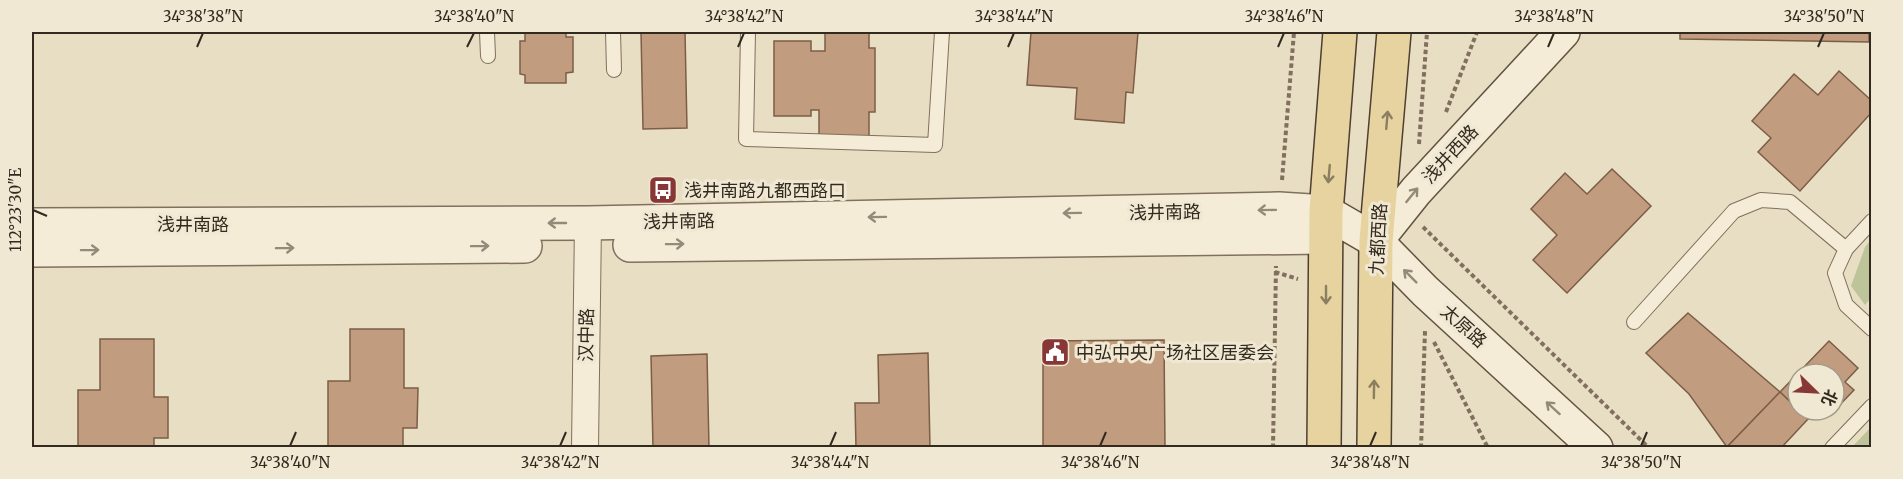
<svg xmlns="http://www.w3.org/2000/svg" width="1903" height="479" viewBox="0 0 1903 479" font-family="Merriweather,'Noto Sans SC',serif">
	<rect width="100%" height="100%" fill="#e8dec4"/>
	<g fill="#bec49a">
		<path d="M1871 240V298L1865 305 1851 286 1865 247Z"/>
		<path d="M1871 427V447H1852Z"/>
	</g>
	<g fill="#c19c7f" stroke="#7c5d46" stroke-width="1.5">
		<path d="M64 32H115L64 33Z"/>
		<path d="M525 32H566V37H573V72L566 73V83H525V75L520 74V41H525Z"/>
		<path d="M641 32H685L687 128 643 129Z"/>
		<path d="M825 32H869V48H875V112H869V137L819 138V110H811V116H774V41H811V51H825Z"/>
		<path d="M1031 32H1138L1133 93 1126 92 1124 123 1075 119 1077 88 1027 85Z"/>
		<path d="M1680 32H1869V42L1680 39Z"/>
		<path d="M1839 71 1872 101V112L1800 191 1758 152 1771 138 1752 121 1794 74 1818 95Z"/>
		<path d="M1612 169 1651 206 1567 293 1533 260 1557 235 1531 209 1565 173 1587 194Z"/>
		<path d="M1688 313 1780 392 1727 447 1689 394 1646 353Z"/>
		<path d="M350 329H404V388H418L417 428H403V448H328V381H350Z"/>
		<path d="M100 339H154V397H168V438H154V448H78V390H100Z"/>
		<path d="M1164 340 1165 448H1043V341Z"/>
		<path d="M1829 341 1858 368 1845 382 1854 390 1829 416 1822 410H1834V374H1798V410L1780 392Z"/>
		<path d="M928 353 930 448H856L855 403H879L878 355Z"/>
		<path d="M707 354 709 448H653L651 356Z"/>
		<path d="M1780 392 1808 419 1781 448 1727 447Z"/>
		<path d="M1798 410H1817L1808 419Z"/>
	</g>
	<g fill="none" stroke-linecap="round" stroke-linejoin="round">
		<g stroke="#80705d" stroke-width="16">
			<g id="service">
				<path d="M487 32 488 56"/>
				<path d="M613 32 614 70"/>
				<path d="M748 32 746 139 935 145 942 32"/>
				<path d="M1872 221 1846 249 1835 273 1846 305 1872 329"/>
				<path d="M1634 322 1734 211 1761 200 1790 202 1846 249"/>
				<path d="M1832 448 1872 406"/>
			</g>
		</g>
		<g stroke="#80705d" stroke-width="28">
			<path id="minor" d="M585 448 588 223"/>
		</g>
		<g stroke="#80705d" stroke-width="36">
			<g id="tertiary">
				<path d="M32 225 588 223 1279 209 1326 212"/>
				<path d="M630 245 1325 237"/>
				<path d="M32 250 525 246"/>
			</g>
		</g>
		<g stroke="#625240" stroke-width="36">
			<g id="secondary">
				<path d="M1326 212 1376 241 1425 291 1596 448"/>
				<path d="M1376 241 1416 191 1563 32"/>
			</g>
		</g>
		<g stroke="#4e3f31" stroke-width="36">
			<g id="primary">
				<path d="M1324 448 1326 212 1340 32"/>
				<path d="M1374 448 1376 241 1394 32"/>
			</g>
		</g>
		<g stroke="#80705d" stroke-width="4" stroke-dasharray="4.5 3" stroke-linecap="butt">
			<path d="M1446 112 1477 32"/>
			<path d="M1419 144 1427 32"/>
			<path d="M1282 180 1294 32"/>
			<path d="M1423 227 1649 448"/>
			<path d="M1275 272 1298 279"/>
			<path d="M1434 342 1488 448"/>
			<path d="M1273 448 1276 266"/>
			<path d="M1421 448 1425 331"/>
		</g>
		<use href="#service" stroke="#f4ecd6" stroke-width="14"/>
		<use href="#minor" stroke="#f4ecd6" stroke-width="26"/>
		<use href="#tertiary" stroke="#f4ecd6" stroke-width="33"/>
		<use href="#secondary" stroke="#f4ecd6" stroke-width="33"/>
		<use href="#primary" stroke="#e6d3a0" stroke-width="33"/>
	</g>
	<defs><path id="oneway-shaft" d="M-6 0H5M1.5-3L5.5 0L1.5 3" fill="none" stroke-width="1.6" stroke-linecap="round" stroke-linejoin="round" transform="scale(1.5)"/></defs>
	<g stroke="#8c7e60">
		<use href="#oneway-shaft" transform="translate(1387 120) rotate(-85)"/>
		<use href="#oneway-shaft" transform="translate(1329 174) rotate(95)"/>
		<use href="#oneway-shaft" transform="translate(1326 295) rotate(90)"/>
		<use href="#oneway-shaft" transform="translate(1374 389) rotate(-89)"/>
	</g>
	<g stroke="#938a7a">
		<use href="#oneway-shaft" transform="translate(1412 195) rotate(-51)"/>
		<use href="#oneway-shaft" transform="translate(1267 210) rotate(179)"/>
		<use href="#oneway-shaft" transform="translate(1072 213) rotate(179)"/>
		<use href="#oneway-shaft" transform="translate(877 217) rotate(179)"/>
		<use href="#oneway-shaft" transform="translate(557 223) rotate(180)"/>
		<use href="#oneway-shaft" transform="translate(675 244) rotate(-1)"/>
		<use href="#oneway-shaft" transform="translate(480 246) rotate(-1)"/>
		<use href="#oneway-shaft" transform="translate(285 248) rotate(-1)"/>
		<use href="#oneway-shaft" transform="translate(90 250) rotate(-1)"/>
		<use href="#oneway-shaft" transform="translate(1410 276) rotate(-135)"/>
		<use href="#oneway-shaft" transform="translate(1553 408) rotate(-138)"/>
	</g>
	<path fill="none" stroke="#32291f" stroke-width="2" d="M197 47 203 33M467 47 474 33M738 47 744 33M1008 47 1014 33M1278 47 1284 33M1548 47 1554 33M1818 47 1824 33M33 210 47 216M290 446 296 432M560 446 566 432M830 446 836 432M1100 446 1106 432M1370 446 1376 432M1641 446 1647 432"/>
	<defs>
		<g id="bus-square" transform="scale(1.5)"><rect x="-9" y="-9" width="18" height="18" rx="4" fill="#873735" stroke="#f0e8d2"/><path d="M-5-6H5V4H4V6H2V4H-2V6H-4V4H-5ZM-3.5-4V0h7V-4ZM-3.5 1.2v1.5H-2V1.2ZM2 1.2v1.5H3.5V1.2Z" fill="#fff"/></g>
		<g id="civic-square" transform="scale(1.5)"><rect x="-9" y="-9" width="18" height="18" rx="4" fill="#873735" stroke="#f0e8d2"/><path d="M-.6-6.5H3V-4.5H.6V-3L4-1V1h2V6H-6V1h2V-1L-.6-3ZM-1.2 2.5V6h2.4V2.5Z" fill="#fff"/></g>
	</defs>
	<g fill-rule="evenodd">
		<use href="#bus-square" x="663" y="190"/>
		<use href="#civic-square" x="1055" y="352"/>
	</g>
	<g text-anchor="middle" dominant-baseline="central" stroke-width="6" stroke-linejoin="round" paint-order="stroke">
		<g font-size="18" fill="#32291f" stroke="#f0e8d2">
			<text transform="translate(1450 154) rotate(-47)">浅井西路</text>
			<text transform="translate(1165 212) rotate(-1)">浅井南路</text>
			<text transform="translate(679 221) rotate(-1)">浅井南路</text>
			<text x="193" y="224">浅井南路</text>
			<text transform="translate(1378 239) rotate(-87)">九都西路</text>
			<text transform="translate(1464 326) rotate(42)">太原路</text>
			<text transform="translate(586 335) rotate(-89)">汉中路</text>
		</g>
		<g font-size="18" fill="#32291f" stroke="#f0e8d2" text-anchor="start">
			<text x="684" y="190">浅井南路九都西路口</text>
			<text x="1076" y="352">中弘中央广场社区居委会</text>
		</g>
	</g>
	<rect width="1903" height="479" fill="none" stroke="#f0e8d2" stroke-width="66"/>
	<g transform="translate(1816 392) rotate(114)"><circle r="28" fill="#f0e8d2" stroke="#a49c8a" stroke-width="1.5"/>
	<path d="M0-4.5L10 22L0 15L-10 22Z" fill="#873735"/>
	<text y="-9" font-size="16" font-weight="bold" text-anchor="middle" fill="#32291f">北</text>
	</g>
	<rect x="33" y="33" width="1837" height="413" fill="none" stroke="#32291f" stroke-width="2"/>
	<g font-size="15" text-anchor="middle" fill="#32291f">
		<text x="203" y="22">34°38'38"N</text>
		<text x="474" y="22">34°38'40"N</text>
		<text x="744" y="22">34°38'42"N</text>
		<text x="1014" y="22">34°38'44"N</text>
		<text x="1284" y="22">34°38'46"N</text>
		<text x="1554" y="22">34°38'48"N</text>
		<text x="1824" y="22">34°38'50"N</text>
		<text transform="translate(16 210) rotate(-90)" y="5">112°23'30"E</text>
		<text x="290" y="468">34°38'40"N</text>
		<text x="560" y="468">34°38'42"N</text>
		<text x="830" y="468">34°38'44"N</text>
		<text x="1100" y="468">34°38'46"N</text>
		<text x="1370" y="468">34°38'48"N</text>
		<text x="1641" y="468">34°38'50"N</text>
	</g>
</svg>
